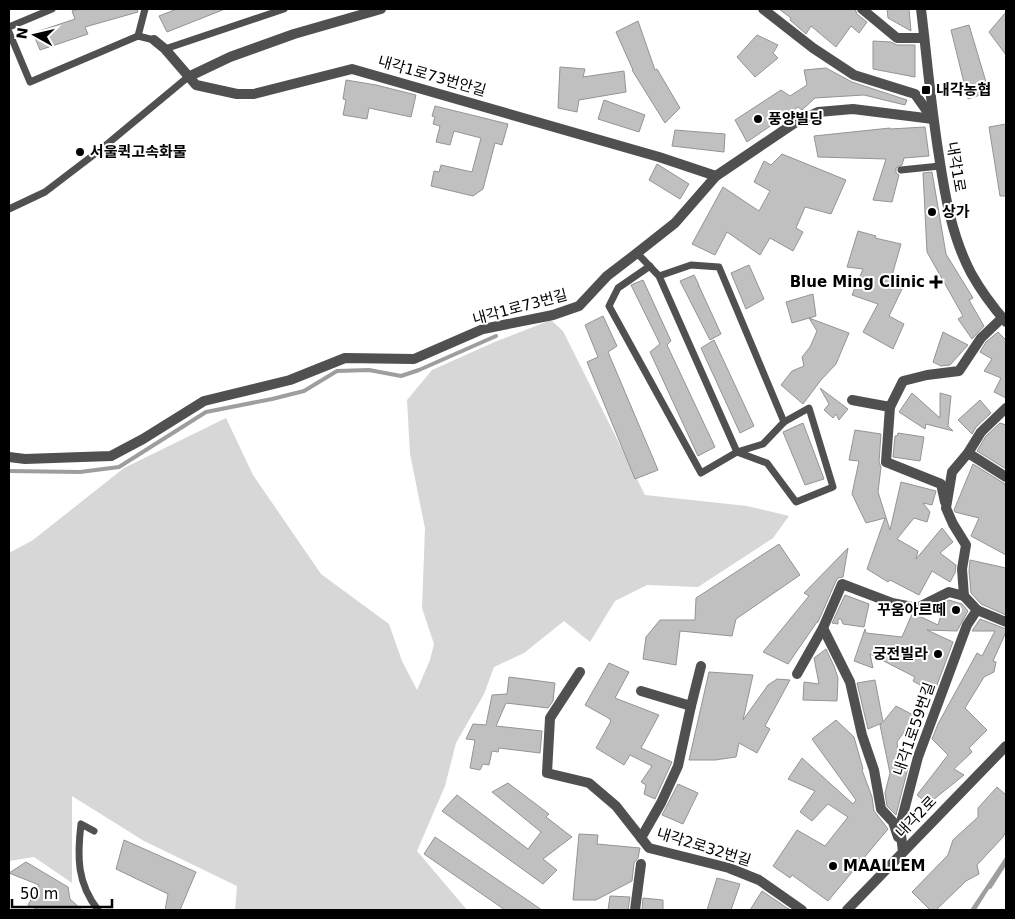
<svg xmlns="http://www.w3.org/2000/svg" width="1015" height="919" viewBox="0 0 1015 919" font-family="'DejaVu Sans','Noto Sans KR',sans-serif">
	<rect width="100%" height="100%" fill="#fff"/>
	<path fill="#d7d7d7" d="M551 320 563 331 645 495 747 506 789 516 773 538 698 587 647 585 615 601 590 642 564 621 524 653 494 667 484 694 456 743 445 786 417 851 467 910H235L237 886 144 841 72 796V883L34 857 9 861V553L33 540 124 468 226 418 253 475 321 574 389 624 402 661 417 690 430 660 434 644 422 608 425 528 410 454 407 400 432 370 497 341Z"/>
	<path fill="#9e9e9e" d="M1006 856V862L976 910H970Z"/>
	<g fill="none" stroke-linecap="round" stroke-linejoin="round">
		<g stroke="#9e9e9e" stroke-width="4">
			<path d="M9 471 80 472 119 467 206 412 272 399 304 391 337 371 369 370 401 376 419 370 496 336"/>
			<path d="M990 887 1006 862"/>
		</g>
	</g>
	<g fill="#c0c0c0" stroke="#949494">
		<path d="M79 9H137L138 12 85 27 88 34 40 50 33 33 75 19 72 11Z"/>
		<path d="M177 9H225L167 32 159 16Z"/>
		<path d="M779 9H855L857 14 867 22 859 33 851 26 836 47 811 26 806 34 790 20 791 18Z"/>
		<path d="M887 9H909L911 31 888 18Z"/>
		<path d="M1006 12V55L989 32Z"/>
		<path d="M638 21 655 70 657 69 680 108 665 123 632 70H633L616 32Z"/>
		<path d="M969 25 989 92 968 99 951 30Z"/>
		<path d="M757 35 778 45 773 53 778 58 755 77 737 57Z"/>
		<path d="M873 41 891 42 897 45H915V77L873 69Z"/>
		<path d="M560 67 585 69 583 77 624 71 626 92 579 100 577 112 558 108Z"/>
		<path d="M826 68 852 82 907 100 905 105 864 95 815 98 802 110 798 107 747 142 735 120 781 90 790 96 807 85 804 70Z"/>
		<path d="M346 80 376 85 416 95 411 117 369 108 367 119 343 115 346 100 343 99Z"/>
		<path d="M604 100 645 115 639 132 598 119Z"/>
		<path d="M435 106 508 124 502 145 495 143 483 189 473 196 431 186 434 171 439 172 441 165 472 172 481 138 454 131 450 145 436 142 440 126 433 124 435 117 432 116Z"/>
		<path d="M1006 124V196H1000L989 127Z"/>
		<path d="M925 127 929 156 904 158 902 165 896 168V173L899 175 892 202 873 200 886 159 818 157 814 136 890 128V129Z"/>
		<path d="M675 130 725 134 724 152 672 146Z"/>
		<path d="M782 154 846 180 831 214 805 207 796 228 803 232 793 251 770 238 760 255 727 232 715 255 692 244 723 187 759 211 770 191 754 182 764 161 771 165Z"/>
		<path d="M657 164 689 184 680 199 649 180Z"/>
		<path d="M932 172 946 254 973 298 969 300 984 326 972 339 958 319 963 316 927 252 923 173Z"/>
		<path d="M858 231 876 236 875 238 901 244 889 286 902 289 889 316 904 324 893 349 863 332 878 304 852 295 863 269 847 267Z"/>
		<path d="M749 265 764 299 746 309 731 273Z"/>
		<path d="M694 275 699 285 698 287 699 286 721 334 710 340 680 281Z"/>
		<path d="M643 280 671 341 667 345 715 447 698 456 650 352 660 344 631 285Z"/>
		<path d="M813 294 816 316 792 323 786 302Z"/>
		<path d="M603 316 617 346 608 352 658 470 635 479 587 362 598 357 585 325Z"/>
		<path d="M809 318 849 333 836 364 821 380 803 404 781 385 792 371 804 366 802 357 810 347 817 331Z"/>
		<path d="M943 332 968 345 950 365 941 366 933 362Z"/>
		<path d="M998 332 1006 340V398L994 392 1001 378 984 371 992 359 980 352 986 342Z"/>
		<path d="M714 340 754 426 740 433 701 348Z"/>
		<path d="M820 388 848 409 839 420 836 414 833 418 824 410 829 404Z"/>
		<path d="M912 393 940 418V393L951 396 948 426 953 431 926 424 925 429 899 412Z"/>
		<path d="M980 400 991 413 976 427 972 434 958 420Z"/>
		<path d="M803 423 824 479 805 485 783 432Z"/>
		<path d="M1000 423 1006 425V469L977 451 986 436Z"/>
		<path d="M855 430 881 434 879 462 881 467 878 492 890 530 901 482 936 491 932 505 923 503 930 512 927 522 914 518 897 539 918 551 916 559 942 528 953 542 940 553 956 565 955 573 950 582 932 571 919 595 890 580 888 582 867 569 885 518 866 523 852 494 859 461 849 460Z"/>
		<path d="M898 433 924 437 920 461 893 457 895 436H897Z"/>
		<path d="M973 464 1005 484 1006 495V555L971 536 979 518 955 512 954 510Z"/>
		<path d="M779 544 800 575 736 619 732 636 680 631 676 665 643 659 646 637 660 620H695L696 598Z"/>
		<path d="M848 548 843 577 838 578 836 581 818 622H817L788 664 763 652 809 596 804 593Z"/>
		<path d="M970 560 1006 568V615L981 604 971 593 969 571Z"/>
		<path d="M845 595 869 604 864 627 843 624 841 619H838V624L832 623Z"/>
		<path d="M949 600 962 604 968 611 957 631 927 630 953 642 934 693 913 681 915 677 870 654 873 668 854 661 865 629 866 633 902 637 912 614 917 615 938 625 945 602Z"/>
		<path d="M980 619 1006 629V632L993 661 996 662 994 672 984 677 965 708 987 730 969 748 972 752 954 769 964 775 928 804 917 795 948 755 932 739 938 724 977 653 982 656 995 631H972Z"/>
		<path d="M826 649 834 666 838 678 837 701 803 700 804 682 819 684 814 658Z"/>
		<path d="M609 663 629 672 615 698 659 715 641 748 672 762 655 799 644 794 646 785 641 782 652 766 630 755 624 765 596 748 611 721 610 720V719L585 705Z"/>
		<path d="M709 672 753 675 743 720 768 685 777 679 790 680 765 726 770 729 757 753 739 743 736 757 715 760H689Z"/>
		<path d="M509 677 555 683 553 701 548 708 506 703 496 726 542 731 540 753 499 748 498 752 492 751 489 765 483 764 480 770 470 768 475 740 466 739 473 724 486 725 492 695 507 694Z"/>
		<path d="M875 680 883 722 896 706 915 716 897 742 900 767 908 768 896 815 887 806 885 793 890 773 880 725 882 723 868 729 857 683Z"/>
		<path d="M836 720 854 737 863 769 862 770 872 797 874 811 888 829 828 901 792 875 790 878 773 866 797 830 825 846 848 817 828 804 812 821 800 812 815 791 788 779 802 758 853 804 856 800 812 739Z"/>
		<path d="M508 783 549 814 546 817 572 837 543 859 557 870 543 884 442 811 457 795 528 849 541 832 492 792Z"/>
		<path d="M678 784 698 793 683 824 662 815Z"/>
		<path d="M997 787 1006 795V831L1003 837 977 865 979 874 966 881 936 910H930L912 892 948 855 953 840 978 817V808Z"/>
		<path d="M579 834 598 835 597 844 640 848 638 858 634 863 632 881 596 900H573Z"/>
		<path d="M435 837 542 910H505L424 854Z"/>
		<path d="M124 840 196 872 180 910H165L168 894 116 869Z"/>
		<path d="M26 862 68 887 70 899 82 910H39L28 905 39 885 9 873Z"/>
		<path d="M717 878 740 884 731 910H707Z"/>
		<path d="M762 891 790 910H750Z"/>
		<path d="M610 896 630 897 628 910H608Z"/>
		<path d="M643 898 663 900V910H642Z"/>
	</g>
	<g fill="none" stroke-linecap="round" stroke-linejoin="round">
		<g stroke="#505050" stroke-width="7">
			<path d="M9 27 52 9"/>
			<path d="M9 32 30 82 138 36 154 40"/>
			<path d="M138 36 145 9"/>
			<path d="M165 49 284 9"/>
			<path d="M901 170 940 166"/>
			<path d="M9 209 45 192 100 150 188 77"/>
			<path d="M637 253 659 276 737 452 767 463 796 502 833 487 809 408 784 422 719 267 691 265 659 276"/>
			<path d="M650 266 618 288 609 306 701 473 737 452 763 444 784 422"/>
			<path d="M94 831 81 824C77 857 77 883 98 910"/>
		</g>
		<g stroke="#505050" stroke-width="10">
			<path d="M763 9 813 48 854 75 915 94 932 118"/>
			<path d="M862 9 897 38H924"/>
			<path d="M921 9C927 58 931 107 939 156 945 196 952 237 971 273 981 291 993 307 1006 322"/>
			<path d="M154 40 165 49 196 85 237 94H254L352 69 659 157 716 176"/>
			<path d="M188 77 230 57 294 34 381 9"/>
			<path d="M852 400 890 407 903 381 927 375 959 371 981 338 1002 318"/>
			<path d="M890 407 886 462 941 484 945 502"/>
			<path d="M968 453 1006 477"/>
			<path d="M9 457 25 459 111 456 143 439 204 401 290 380 345 358 414 359 483 329 553 315 579 306 607 276 637 253 675 223 716 176 796 122 818 112 853 109 933 119"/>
			<path d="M977 610 1006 622"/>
			<path d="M823 628 850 682 862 735 874 770 881 809 893 822 898 837"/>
			<path d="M580 672 550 718 547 773 589 783 616 806 649 848 729 868 759 880 802 910"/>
			<path d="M797 674 823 628 842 584 892 603 917 608 949 592 964 596"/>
			<path d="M641 691 691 706"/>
			<path d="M641 838 661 803 678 766 691 706 701 666"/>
			<path d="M903 852 900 826 918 757 967 625 977 610 964 596 962 569 966 545 953 524 946 508 952 472 968 453 981 432 1006 408"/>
			<path d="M635 910 641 864"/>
			<path d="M847 910 1006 746"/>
		</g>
	</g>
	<g fill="#000" stroke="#fff" stroke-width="2">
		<rect x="921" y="85" width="10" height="10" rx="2.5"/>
		<circle cx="758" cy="119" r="5"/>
		<circle cx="80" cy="152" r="5"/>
		<circle cx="932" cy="212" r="5"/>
		<path d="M933.5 274.5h5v5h5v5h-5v5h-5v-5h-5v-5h5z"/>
		<circle cx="956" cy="610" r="5"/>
		<circle cx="938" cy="654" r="5"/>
		<circle cx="833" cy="866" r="5"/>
	</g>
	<g text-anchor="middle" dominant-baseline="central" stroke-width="4" stroke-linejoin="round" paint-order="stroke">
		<g font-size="15" fill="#000" stroke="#fff">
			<text transform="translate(432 76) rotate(16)">내각1로73번안길</text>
			<text transform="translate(956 167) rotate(80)">내각1로</text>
			<text transform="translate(520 307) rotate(-15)">내각1로73번길</text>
			<text transform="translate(914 729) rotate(-71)">내각1로59번길</text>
			<text transform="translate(916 817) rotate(-46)">내각2로</text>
			<text transform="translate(704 847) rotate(17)">내각2로32번길</text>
		</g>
		<g font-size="15" font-weight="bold" fill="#000" stroke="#fff" text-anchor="start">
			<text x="936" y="90">내각농협</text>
			<text x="768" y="119">풍양빌딩</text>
			<text x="90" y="152">서울퀵고속화물</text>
			<text x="942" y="212">상가</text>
			<text x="925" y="282" text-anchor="end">Blue Ming Clinic</text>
			<text x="946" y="610" text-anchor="end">꾸움아르떼</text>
			<text x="928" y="654" text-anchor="end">궁전빌라</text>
			<text x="843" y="866">MAALLEM</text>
		</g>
	</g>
	<rect width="1015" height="919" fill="none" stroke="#000000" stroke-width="20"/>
	<g transform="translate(35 35) rotate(278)" stroke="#ffffff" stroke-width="4" paint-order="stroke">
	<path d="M0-4L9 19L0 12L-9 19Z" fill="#000000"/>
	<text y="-8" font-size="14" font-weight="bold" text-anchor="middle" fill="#000000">N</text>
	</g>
	<path d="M12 899v8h100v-8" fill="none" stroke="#000000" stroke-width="2.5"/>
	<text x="20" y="899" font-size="15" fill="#000000" stroke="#ffffff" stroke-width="4" paint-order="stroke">50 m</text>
</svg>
